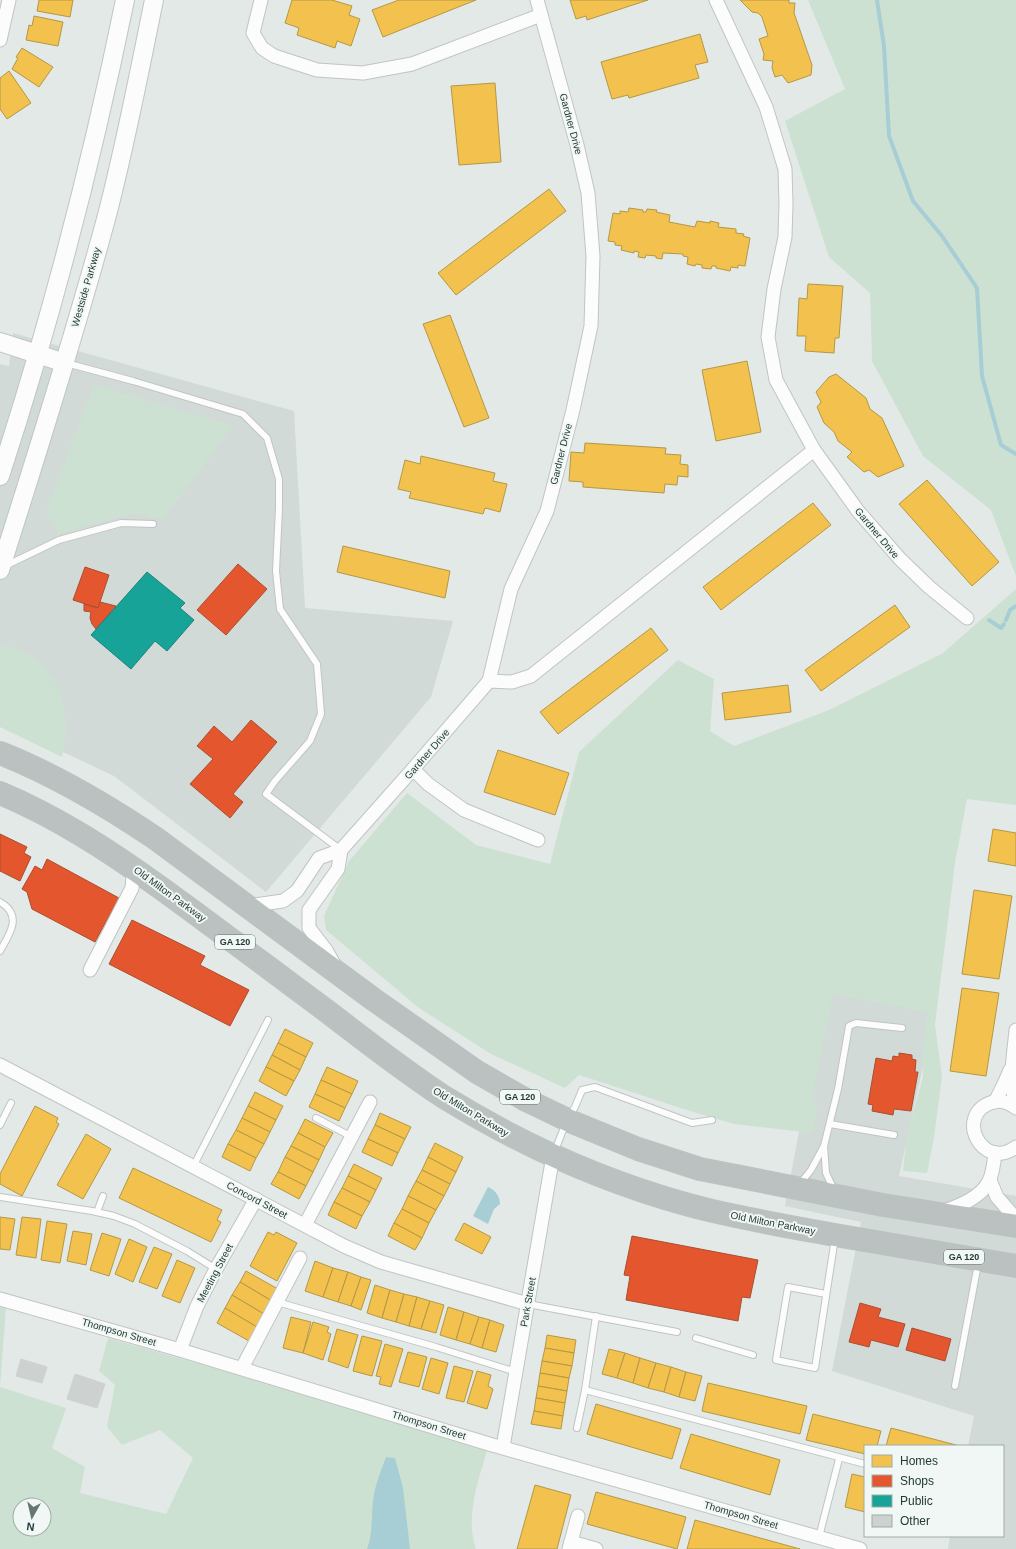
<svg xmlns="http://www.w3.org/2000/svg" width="1016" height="1549" viewBox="0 0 1016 1549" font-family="Helvetica,sans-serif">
	<rect width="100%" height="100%" fill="#e3e9e6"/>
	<g fill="#d1dad6">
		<path d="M13 333 294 411 305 608 453 621 431 697 266 892 114 776 0 722V364L9 366Z"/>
		<path d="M826 988 935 1011 899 1176 1016 1196V1549H948L950 1536H1003V1446H968L974 1416 832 1371 861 1222 785 1206Z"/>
	</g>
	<g fill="#cde1d3" fill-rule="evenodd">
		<path d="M808 0H1016V576L991 510 923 456 872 361 870 293 829 257 785 121 845 89Z"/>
		<path d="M94 385 233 426 163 520 131 513 58 534 46 513Z"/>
		<path d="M1016 589V805L967 799 955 863 935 1025 942 1077 934 1138 927 1173 903 1171 907 1135 923 1077 922 1053 928 1012 833 994 811 1102 817 1106 813 1133 734 1124 693 1112 579 1075 565 1088 491 1054 419 1008 326 930 324 916 349 861 407 793 476 845 550 864 579 752 678 660 714 679 710 731 734 746 829 710 943 653Z"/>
		<path d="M0 644C13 648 29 652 39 662 65 685 70 725 62 757L0 727Z"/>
		<path d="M0 1306 6 1308 0 1387Z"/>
		<path d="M108 1338 312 1396 313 1392 487 1451C478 1482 465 1517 476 1549H0V1387L66 1408 52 1448 85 1467 80 1493 166 1514 193 1458 160 1430 122 1445 107 1427 115 1385 99 1371ZM20 1505H44V1529H20Z"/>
	</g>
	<g fill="#a6ced4">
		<path d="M488 1187C495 1190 500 1196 500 1204L494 1209 488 1224 473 1216Z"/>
		<path d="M386 1457 395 1458 403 1488 410 1549H367C373 1534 371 1518 373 1502 374 1487 381 1471 386 1457Z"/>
	</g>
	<g fill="#f2c14e" stroke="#b49846">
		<path d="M39 0H73L70 17 37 11Z"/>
		<path d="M292 0H332L352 6 349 15 360 19 351 46 337 41 335 48 297 35 299 28 285 23Z"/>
		<path d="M399 0H476L383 37 372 10Z"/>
		<path d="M570 0H648L587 20 586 16 576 19Z"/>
		<path d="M740 0H789V3H795L794 13 812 65 811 75 788 83 782 75 775 77 772 68 773 61 763 60 764 54 759 39 768 36 762 17 758 13 752 12Z"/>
		<path d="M34 16 63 22 58 46 26 40 29 25 32 26Z"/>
		<path d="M700 34 708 62 695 65 699 78 629 98 628 95 612 99 601 62Z"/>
		<path d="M22 48 53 67 39 87 12 69 18 58 16 57Z"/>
		<path d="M9 71 31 103 7 119 0 109V78Z"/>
		<path d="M495 83 501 162 459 165 451 86Z"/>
		<path d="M549 189 566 211 456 295 438 273Z"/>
		<path d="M629 208 643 210V212H646L647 209 657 210 656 212 670 215 669 222 695 227 697 221 710 223V221L719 223 718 227 736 229V233L744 234 743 236 750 238 745 266 738 265V268L731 267 730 271 716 268V266H712L711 269 702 268V265L696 264 695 266 687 264 688 257 683 256V254L663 253 662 259 656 258V256L646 255 645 258 638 257 639 252 634 251V253L621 250 622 246 615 245V242L608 241 613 213 620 214V211L628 212Z"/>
		<path d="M808 284 843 286 839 338H835L834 353 805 351 806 336H797L799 298 807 299Z"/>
		<path d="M450 315 489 418 464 427 423 324Z"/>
		<path d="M747 361 761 432 716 441 702 370Z"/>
		<path d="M836 374 866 398 870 409 882 418 904 466 878 477 869 470 864 472 847 457 852 452 838 441 834 432 824 423 817 407 821 402 816 392 829 377Z"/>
		<path d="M585 443 666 448 665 454 681 455 680 464 688 465V477L678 476 677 485 665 484 664 493 583 487V482L569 481 571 452 584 453Z"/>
		<path d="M421 456 495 473 493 481 507 484 500 512 485 508 483 514 409 498 411 492 398 489 405 460 420 464Z"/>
		<path d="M927 480 999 562 972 586 899 504Z"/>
		<path d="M813 503 831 525 721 610 703 587Z"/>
		<path d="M343 546 450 571 445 598 337 572Z"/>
		<path d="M895 605 910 627 821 691 805 670Z"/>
		<path d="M651 628 668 650 558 734 540 712Z"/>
		<path d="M788 685 791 712 725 720 722 693Z"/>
		<path d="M498 750 569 773 555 815 484 792Z"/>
		<path d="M993 829 1016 833V866L988 861Z"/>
		<path d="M974 890 1012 896 999 979 962 974Z"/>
		<path d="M962 988 999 993 986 1076 950 1071Z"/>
		<path d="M285 1029 313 1043 306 1057 278 1043Z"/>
		<path d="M278 1043 306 1057 300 1070 272 1055Z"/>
		<path d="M272 1055 300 1070 294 1081 266 1067Z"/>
		<path d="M266 1067 294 1081 286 1096 259 1081Z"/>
		<path d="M327 1067 358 1081 352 1094 321 1080Z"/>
		<path d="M321 1080 352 1094 345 1108 315 1094Z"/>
		<path d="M255 1092 283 1106 276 1120 248 1106Z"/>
		<path d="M315 1094 345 1108 339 1121 309 1107Z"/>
		<path d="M35 1106 58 1118 56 1122 59 1124 22 1196 0 1184V1174Z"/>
		<path d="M248 1106 276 1120 270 1132 242 1118Z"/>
		<path d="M380 1113 411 1127 405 1139 375 1125Z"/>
		<path d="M242 1118 270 1132 264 1144 236 1130Z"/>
		<path d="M305 1119 333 1133 325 1147 298 1133Z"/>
		<path d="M375 1125 405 1139 398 1153 368 1139Z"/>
		<path d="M236 1130 264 1144 256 1158 228 1144Z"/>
		<path d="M298 1133 325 1147 319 1160 291 1146Z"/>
		<path d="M86 1134 111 1149 83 1199 57 1185Z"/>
		<path d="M368 1139 398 1153 392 1166 362 1152Z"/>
		<path d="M435 1143 463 1157 456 1172 428 1157Z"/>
		<path d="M228 1144 256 1158 250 1171 222 1157Z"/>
		<path d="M291 1146 319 1160 313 1172 285 1157Z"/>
		<path d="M285 1157 313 1172 306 1186 278 1172Z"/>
		<path d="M428 1157 456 1172 450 1184 422 1170Z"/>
		<path d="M354 1164 382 1178 376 1190 348 1176Z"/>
		<path d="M133 1168 222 1210 217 1220 221 1222 211 1242 119 1198Z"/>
		<path d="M422 1170 450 1184 444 1196 416 1181Z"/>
		<path d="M278 1172 306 1186 299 1199 271 1184Z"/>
		<path d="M348 1176 376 1190 370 1202 342 1188Z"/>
		<path d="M416 1181 444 1196 436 1210 408 1196Z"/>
		<path d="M342 1188 370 1202 362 1216 334 1202Z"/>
		<path d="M408 1196 436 1210 429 1223 402 1209Z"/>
		<path d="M334 1202 362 1216 356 1229 328 1215Z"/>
		<path d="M402 1209 429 1223 422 1238 394 1223Z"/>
		<path d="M0 1217 15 1219 10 1250 0 1249Z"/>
		<path d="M22 1217 41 1219 36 1258 16 1255Z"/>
		<path d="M47 1221 67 1224 60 1263 41 1260Z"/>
		<path d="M394 1223 422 1238 415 1250 388 1236Z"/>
		<path d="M464 1223 491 1237 482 1254 455 1240Z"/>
		<path d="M73 1231 92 1234 86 1265 67 1261Z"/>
		<path d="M268 1232 274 1235 276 1232 297 1243 277 1281 250 1266Z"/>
		<path d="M102 1233 121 1239 109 1276 90 1270Z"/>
		<path d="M129 1239 147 1247 133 1282 115 1274Z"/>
		<path d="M154 1247 172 1254 157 1289 139 1282Z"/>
		<path d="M177 1260 195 1268 180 1303 162 1296Z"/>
		<path d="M315 1261 333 1268 323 1297 305 1291Z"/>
		<path d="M333 1268 348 1272 338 1302 323 1297Z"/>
		<path d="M246 1271 278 1289 272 1301 240 1282Z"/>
		<path d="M348 1272 361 1277 351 1306 338 1302Z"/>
		<path d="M361 1277 371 1280 361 1310 351 1306Z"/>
		<path d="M240 1282 272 1301 264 1314 232 1295Z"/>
		<path d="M375 1285 390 1290 382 1318 367 1313Z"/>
		<path d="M390 1290 404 1294 396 1322 382 1318Z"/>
		<path d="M404 1294 417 1297 409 1326 396 1322Z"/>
		<path d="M232 1295 264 1314 257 1327 225 1308Z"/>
		<path d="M417 1297 430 1301 421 1329 409 1326Z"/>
		<path d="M430 1301 444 1305 436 1333 421 1329Z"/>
		<path d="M448 1307 464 1312 456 1340 440 1335Z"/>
		<path d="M225 1308 257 1327 249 1341 217 1323Z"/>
		<path d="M464 1312 479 1317 470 1344 456 1340Z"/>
		<path d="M291 1317 311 1322 303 1353 283 1348Z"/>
		<path d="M479 1317 490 1320 482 1348 470 1344Z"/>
		<path d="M490 1320 504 1325 496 1352 482 1348Z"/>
		<path d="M313 1322 329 1327 327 1332 331 1334 323 1360 303 1353Z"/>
		<path d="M337 1329 358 1335 348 1368 328 1361Z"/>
		<path d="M547 1335 576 1340 574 1353 545 1348Z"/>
		<path d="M362 1336 382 1341 372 1376 353 1371Z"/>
		<path d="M385 1344 403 1349 391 1387 379 1384 381 1377 376 1376Z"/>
		<path d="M545 1348 574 1353 572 1366 542 1361Z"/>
		<path d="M609 1349 625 1353 617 1378 602 1374Z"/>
		<path d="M408 1352 427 1357 419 1387 399 1382Z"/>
		<path d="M625 1353 640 1358 633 1383 617 1378Z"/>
		<path d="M431 1358 448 1363 439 1394 422 1389Z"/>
		<path d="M640 1358 656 1363 648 1388 633 1383Z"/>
		<path d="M542 1361 572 1366 569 1378 540 1373Z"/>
		<path d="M656 1363 671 1367 664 1392 648 1388Z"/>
		<path d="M454 1366 473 1371 464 1402 446 1398Z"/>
		<path d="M671 1367 686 1372 679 1397 664 1392Z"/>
		<path d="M477 1371 491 1375 488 1386 493 1389 487 1409 467 1403Z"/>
		<path d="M686 1372 702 1376 695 1401 679 1397Z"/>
		<path d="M540 1373 569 1378 567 1391 538 1386Z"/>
		<path d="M708 1383 807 1406 800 1434 702 1411Z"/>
		<path d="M538 1386 567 1391 565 1403 536 1398Z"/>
		<path d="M536 1398 565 1403 563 1416 534 1411Z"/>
		<path d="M596 1404 681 1429 672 1459 587 1434Z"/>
		<path d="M534 1411 563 1416 561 1429 531 1424Z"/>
		<path d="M813 1414 881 1431 877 1446H865V1454L806 1440Z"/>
		<path d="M891 1428 960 1446H886Z"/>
		<path d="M691 1434 780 1460 770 1495 680 1468Z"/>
		<path d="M852 1474 865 1477V1512L845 1507Z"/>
		<path d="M535 1485 571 1495 557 1549H517Z"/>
		<path d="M596 1492 686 1517 677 1549 587 1524Z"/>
		<path d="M695 1520 800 1549H687Z"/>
	</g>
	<g fill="#e4572e" stroke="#aa4e30">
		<path d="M238 564 267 589 226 635 197 610Z"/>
		<path d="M85 567 109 575 98 608 73 600Z"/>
		<path d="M100 602 116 606 96 629 92 624 90 618 91 612 84 611V604L98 608Z"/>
		<path d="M251 720 277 742 233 794 243 802 230 818 190 784 213 759 197 746 214 726 232 742Z"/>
		<path d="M0 834 27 847 24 853 31 857 20 881 0 871Z"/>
		<path d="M47 859 119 898 95 942 32 909 27 892 22 889 35 866 42 870Z"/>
		<path d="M132 920 205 956 200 965 249 990 230 1026 109 964Z"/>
		<path d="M899 1053 912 1055V1059L916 1060 915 1072H918L911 1111 894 1109 893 1115 872 1111 873 1105 868 1104 876 1058 892 1061 893 1056 899 1057Z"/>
		<path d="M632 1236 758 1260 750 1298 742 1297 738 1321 626 1300 630 1276 624 1275Z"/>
		<path d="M860 1303 881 1309 878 1317 905 1324 898 1347 871 1340 869 1347 849 1342Z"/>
		<path d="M912 1328 951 1339 945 1361 906 1350Z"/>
	</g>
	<path fill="#17a398" stroke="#1a847a" d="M147 572 185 603 180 608 194 620 167 651 155 641 131 669 91 635Z"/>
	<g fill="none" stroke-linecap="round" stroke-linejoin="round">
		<g stroke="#a6ced4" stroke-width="4">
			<path d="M877 0 884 46 889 136 913 201 942 236 977 288 982 376 1001 445 1016 454"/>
			<path d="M989 620 1001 628 1004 624"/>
			<path d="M1006 620 1010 610 1016 606"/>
		</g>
	</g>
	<g fill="#cdd2d0" stroke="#ccd2cf">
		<path d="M21 1359 47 1367 42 1383 16 1376Z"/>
		<path d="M75 1374 105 1384 97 1408 67 1399Z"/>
	</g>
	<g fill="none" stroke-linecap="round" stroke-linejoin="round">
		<g stroke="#c0c5c3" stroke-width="8">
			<g id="lane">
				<path d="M66 363 133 381 243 414 267 438 279 479V508L276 571 280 609 317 664 321 714 310 741 275 781 266 794 341 850"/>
				<path d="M5 566 59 540 121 523 153 524"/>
				<path d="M0 902C23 915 10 934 0 951"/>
				<path d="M316 1118 352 1137"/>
				<path d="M830 1124 894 1135"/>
				<path d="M0 1125 11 1103"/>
				<path d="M554 1153 567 1120 575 1107 582 1090 595 1087 692 1123 712 1120"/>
				<path d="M193 1167 268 1020"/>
				<path d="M799 1185 811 1170 824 1146"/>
				<path d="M834 1190 826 1173 824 1146 838 1089 849 1026 856 1023 902 1028"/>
				<path d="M0 1197 92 1211 114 1216 135 1224 187 1251 216 1269"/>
				<path d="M97 1212 103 1196"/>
				<path d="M826 1294 788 1287 776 1360 815 1368 835 1238"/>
				<path d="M277 1302 436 1347 516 1372"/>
				<path d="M528 1304 677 1332"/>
				<path d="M696 1338 753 1355"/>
				<path d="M955 1386 978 1264"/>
				<path d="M585 1390 865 1464"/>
				<path d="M577 1428 585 1390 596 1316"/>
				<path d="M819 1537 839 1459"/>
			</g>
		</g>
		<g stroke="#c0c5c3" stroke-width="15">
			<g id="street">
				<path d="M261 0 253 33 262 48 274 56 317 70 363 73 412 64 541 15"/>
				<path d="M716 0 766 107 785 169 786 203 785 237 774 289 768 337 776 380 814 450 858 511 900 559 929 587 967 618"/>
				<path d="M0 40 9 0"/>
				<path d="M489 681 512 682 531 676 814 450"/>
				<path d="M413 769 428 784 464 810 538 840"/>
				<path d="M247 906 283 901 297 891 319 858 341 850 413 769 489 681 511 589 547 511 573 410 591 326 593 256 588 193 577 145 537 0"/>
				<path d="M335 966 326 950 309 928V910L338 869 341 850"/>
				<path d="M90 970 132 888 133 876 131 865"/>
				<path d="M1016 1030C1014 1053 1008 1082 1016 1104"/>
				<path d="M0 1065 344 1246 381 1262 528 1304"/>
				<path d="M995 1102 1004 1084 1010 1070"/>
				<path d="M1016 1108C1009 1103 1001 1100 993 1102 953 1114 982 1172 1016 1147"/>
				<path d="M990 1180 997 1197 1016 1219"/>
				<path d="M942 1212C958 1206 981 1198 989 1181 993 1173 994 1162 995 1153"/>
				<path d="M305 1225 370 1102"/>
				<path d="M0 1299 180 1350 489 1444 860 1549"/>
				<path d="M180 1350 197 1306 216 1269 256 1199"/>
				<path d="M242 1368 300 1258"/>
				<path d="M503 1447 553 1156"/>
				<path d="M571 1542 596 1549"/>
				<path d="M569 1549 578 1516"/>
			</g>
		</g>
		<g stroke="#bfc6c3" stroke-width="20">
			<g id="secondary">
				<path d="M0 342 65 363"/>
				<path d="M0 476C51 320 92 161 125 0"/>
				<path d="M0 570C37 454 74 337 106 219 125 147 139 73 154 0"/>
			</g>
		</g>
		<g stroke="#bcc4c2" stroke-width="24">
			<g id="highway">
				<path d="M0 753C56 775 106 805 155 838L373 999 477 1072 526 1100 572 1122 638 1149 700 1169 883 1205 1016 1226"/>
				<path d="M0 793C57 817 108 850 158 886 215 927 271 970 328 1012 366 1041 404 1071 444 1097 520 1144 602 1181 689 1205 737 1218 786 1226 835 1235 895 1245 956 1256 1016 1266"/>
			</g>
		</g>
		<use href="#lane" stroke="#fbfcfb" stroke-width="6"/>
		<use href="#street" stroke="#fbfcfb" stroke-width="13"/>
		<use href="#secondary" stroke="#fbfcfb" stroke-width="18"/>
		<use href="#highway" stroke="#bac1c0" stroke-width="22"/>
	</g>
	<g text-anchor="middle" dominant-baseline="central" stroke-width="4" stroke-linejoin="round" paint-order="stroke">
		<g fill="#f1f7f4" stroke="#60736e" stroke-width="1">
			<rect x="215" y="935" width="40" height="14" rx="3"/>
			<rect x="500" y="1090" width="40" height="14" rx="3"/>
			<rect x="944" y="1250" width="40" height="14" rx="3"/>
		</g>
		<g font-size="9" font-weight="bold" fill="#223a34">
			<text x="235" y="942">GA 120</text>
			<text x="520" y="1097">GA 120</text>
			<text x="964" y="1257">GA 120</text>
		</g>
		<g font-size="10" fill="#223a34" stroke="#f1f7f4">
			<text transform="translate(571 124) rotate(75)">Gardner Drive</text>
			<text transform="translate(86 287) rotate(-74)">Westside Parkway</text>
			<text transform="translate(561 454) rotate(-76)">Gardner Drive</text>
			<text transform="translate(877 533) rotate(50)">Gardner Drive</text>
			<text transform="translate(427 754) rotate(-49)">Gardner Drive</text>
			<text transform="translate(170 894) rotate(36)">Old Milton Parkway</text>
			<text transform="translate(471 1112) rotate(31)">Old Milton Parkway</text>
			<text transform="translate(257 1200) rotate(28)">Concord Street</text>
			<text transform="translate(773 1223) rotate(11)">Old Milton Parkway</text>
			<text transform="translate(215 1273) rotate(-62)">Meeting Street</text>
			<text transform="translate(528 1302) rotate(-80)">Park Street</text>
			<text transform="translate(119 1332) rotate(16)">Thompson Street</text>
			<text transform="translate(429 1425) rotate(17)">Thompson Street</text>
			<text transform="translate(741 1515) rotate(16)">Thompson Street</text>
		</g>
	</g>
	<rect x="864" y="1445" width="140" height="92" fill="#f1f7f4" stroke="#9eaba7"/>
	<rect x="872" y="1455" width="20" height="12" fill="#f2c14e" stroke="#9eaba7"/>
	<text x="900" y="1465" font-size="12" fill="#223a34">Homes</text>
	<rect x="872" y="1475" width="20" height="12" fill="#e4572e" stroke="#9eaba7"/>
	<text x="900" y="1485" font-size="12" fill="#223a34">Shops</text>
	<rect x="872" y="1495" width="20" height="12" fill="#17a398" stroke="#9eaba7"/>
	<text x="900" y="1505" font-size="12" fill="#223a34">Public</text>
	<rect x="872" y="1515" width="20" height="12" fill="#cdd2d0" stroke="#9eaba7"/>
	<text x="900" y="1525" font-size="12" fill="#223a34">Other</text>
	<g transform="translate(32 1517) rotate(188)"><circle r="19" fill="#f1f7f4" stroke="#9eaba7"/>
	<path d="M0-3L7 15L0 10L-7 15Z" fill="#667772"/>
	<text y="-6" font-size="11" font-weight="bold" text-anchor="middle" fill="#223a34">N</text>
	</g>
</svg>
